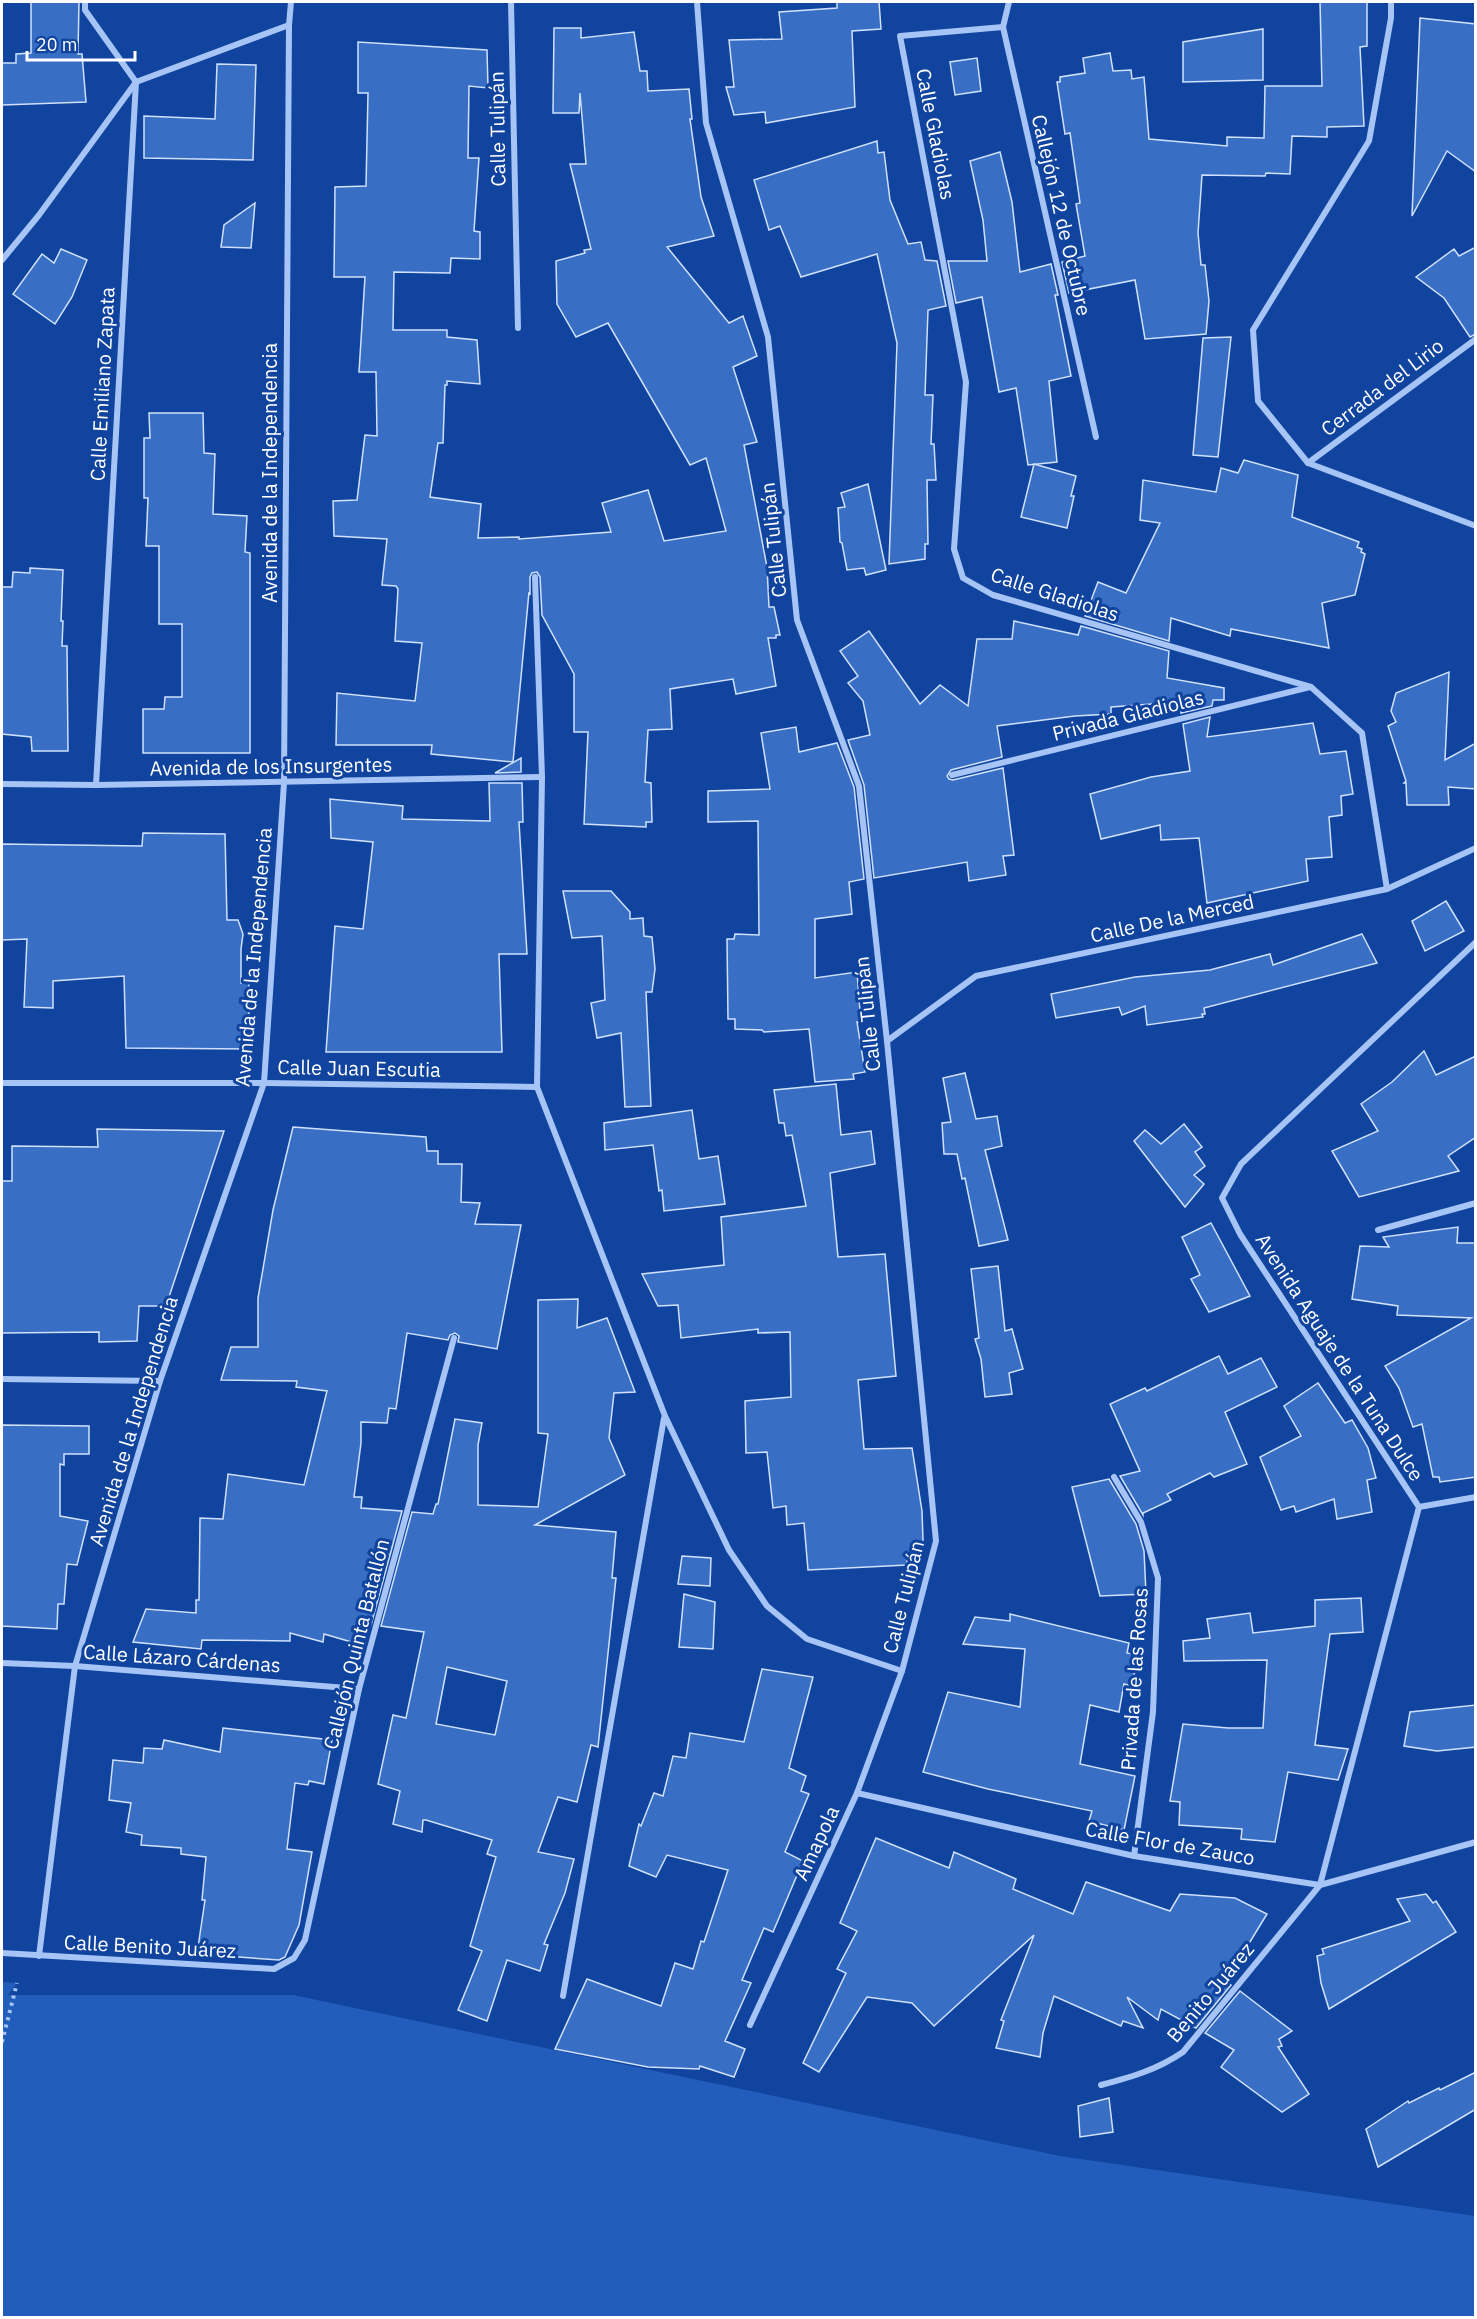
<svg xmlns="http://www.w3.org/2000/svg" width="1477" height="2319" viewBox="0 0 1477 2319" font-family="'IBM Plex Sans',sans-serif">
	<rect width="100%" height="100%" fill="#10449e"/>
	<path fill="#235dbc" d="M2 1982 17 1983 8 1995H293L1060 2156 1475 2216V2317H2Z"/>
	<g fill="#396ec5" stroke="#cfe1fe" stroke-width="1.5" fill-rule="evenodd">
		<path d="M31 2H79L78 54H82L86 102 2 105V63H16V54L31 53Z"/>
		<path d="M837 2H879L881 29 852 31 855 107 766 123 765 112 734 115 726 87H734L729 40 782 39 779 12 837 8Z"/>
		<path d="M1320 2H1367V46L1360 47 1364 126 1327 127V137L1292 136 1290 174 1266 173 1265 176 1202 175 1198 233 1201 265H1205L1209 301 1206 334 1145 339 1135 280 1069 293 1062 262 1085 256 1076 204 1080 203 1070 133 1065 134 1057 82H1060V77L1085 73 1083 58 1110 53 1113 71 1131 70 1132 79 1144 77 1149 139 1227 146V137L1264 138 1265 86H1322Z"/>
		<path d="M1420 18 1476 24V172L1447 151 1412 216Z"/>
		<path d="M554 28H581V38L634 32 640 71H647L648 91 689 89 692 119H690L701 197 714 236 667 247 729 323 743 316 757 356 733 367 757 442 744 445 767 567 769 607H774L780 635H776V638H768L776 686 736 694 733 679 670 689 672 729 648 730 645 782 651 783 652 822H646V827L584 824 588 732H574V674L542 615 540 577 537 572 532 573 530 577V595L529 592 513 762 431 754 432 745H336L337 693 415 701 422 643 395 641 398 589 396 586 382 585 387 539 334 536 333 501 357 500 365 435 377 436 376 372H359L365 277H334L335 187 366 186 368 93H358V42L487 50 488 88 469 86 468 158H479L474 231 480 232V259L451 258 450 273 394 272 393 330H447V337L477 340 480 384 447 381V385H445L443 443H438L430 497 481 504 478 538 519 537V539L611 532 602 503 648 490 664 541 726 531 706 458 690 465 608 323 576 337 557 304 556 261 585 253 584 250 591 249 570 164H586L580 93 579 113H553Z"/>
		<path d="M1263 29V80L1183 82V42Z"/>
		<path d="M977 58 981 91 955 95 950 62Z"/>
		<path d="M217 64 256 65 253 160 144 158V116L215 119Z"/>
		<path d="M877 141 878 153 884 152 890 200 908 244 921 242 925 260 937 261 946 306 928 310 925 395H933L931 444H934L936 480H927L928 544H925V559L889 564 897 343 877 254 801 277 780 226 769 230 754 180Z"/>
		<path d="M1000 152 1012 202 1020 272 1051 264 1058 295H1055L1071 376 1049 381 1057 462 1028 465 1016 388 999 392 982 297 956 303 948 261H987L983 220 970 161Z"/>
		<path d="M255 203 251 248 221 247 224 225Z"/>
		<path d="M1476 247V334L1470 337 1444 298 1416 277 1454 249 1459 256Z"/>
		<path d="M61 249 87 260 72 297 55 324 13 294 42 254 54 263Z"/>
		<path d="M1231 337 1218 457 1193 455 1203 338Z"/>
		<path d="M149 413H203L204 453 215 454 213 514 247 516 245 552 250 553V753H143V709H164L165 697H182V624H159V546H146L148 498H144V438H150Z"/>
		<path d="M1244 460 1298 475 1292 517 1359 542 1357 547 1362 549 1361 552 1365 554 1355 595 1322 603 1329 648 1231 629 1230 636 1171 618 1169 641 1085 616 1098 582 1126 593 1160 523 1140 520 1143 480 1216 492 1221 468 1238 473Z"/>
		<path d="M1034 464 1076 476 1071 496H1074L1067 528 1021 517Z"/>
		<path d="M868 484 886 570 866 575 864 568 847 570 842 543 840 542 838 508 845 507 841 493Z"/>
		<path d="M30 568 63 570 61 621H63L62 646H67L68 751H32L31 737 2 734V587H12L13 572 30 573Z"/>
		<path d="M1014 621 1078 635 1081 626 1169 651 1167 678 1224 688V700H1213L1212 706 1181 713 1180 702 1111 707V714L1075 716 997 726 1002 757 951 770 947 776 949 779 953 780 1003 768 1014 855 1003 856 1006 875 969 881 967 862 874 878 864 785 848 740 870 735 863 701 848 683 858 676 840 651 869 631 920 704 940 685 968 706 977 639H1012Z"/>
		<path d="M1449 672 1445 760 1476 743V789L1448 787 1449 805H1407L1406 783H1404L1406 781 1388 726 1396 722 1391 711 1396 693Z"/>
		<path d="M1210 717 1207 737 1313 723 1320 754 1346 751 1353 794 1341 796 1342 815 1329 817 1332 857 1306 859 1308 881 1207 903 1199 838 1161 840 1160 825 1101 839 1090 794 1151 777 1190 771 1183 724Z"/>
		<path d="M796 727 799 752 837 743 854 787 864 879 849 882 852 914 815 919V978L857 972 861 1023 857 1022 865 1072 853 1074 854 1079 815 1082 809 1029 764 1032 762 1030 735 1029V1019H728L727 939H734L735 934 759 935 758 821 708 822V791L770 789 761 733Z"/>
		<path d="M521 758V772L495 773Z"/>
		<path d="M489 783H522L523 822H519L527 954H499L502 1052H326L335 926 363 929 373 842 331 838 330 799 403 806 402 819 490 821Z"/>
		<path d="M143 833 225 834 227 920H238L243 934 241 949V983H249V1049L126 1048 124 976 53 981V1008L24 1007 27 939 2 940V844L142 846Z"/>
		<path d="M563 891H611L630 912V919L643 918 644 936 652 937 655 969 652 992H646L651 1106 625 1107 621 1033 597 1038 591 1003 605 1000 602 936 572 938Z"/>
		<path d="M1446 901 1464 931 1425 951 1412 921Z"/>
		<path d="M1362 934 1377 963 1204 1008 1205 1014H1202L1203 1017 1147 1025 1145 1006 1122 1015 1119 1007 1056 1018 1051 994 1135 977 1210 970 1270 954 1273 965Z"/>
		<path d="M1424 1051 1436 1075 1476 1056V1137L1448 1156 1459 1171 1359 1197 1332 1151 1378 1131 1361 1104 1392 1082Z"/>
		<path d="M965 1073 976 1119 997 1116 1002 1146 985 1150 1008 1240 979 1246 965 1178 962 1179 957 1154H944L942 1123 951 1122 943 1078Z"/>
		<path d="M836 1084 841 1135 871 1131 875 1164 830 1173 838 1257 885 1254 896 1376 858 1380 864 1449 912 1448 922 1511 923 1541 922 1560 907 1561V1565L808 1570 804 1523 787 1525 786 1506 773 1508 767 1452 746 1453 745 1401 791 1397 790 1332 758 1333V1329L681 1338 678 1305 658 1306 642 1274 724 1265 721 1217 806 1206 792 1135 786 1136 784 1123H779L774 1090Z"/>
		<path d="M692 1110 699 1159 718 1156 725 1204 664 1211 662 1190 659 1191 653 1145 605 1150 604 1123Z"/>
		<path d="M1184 1124 1202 1147 1195 1152 1205 1166 1194 1175 1204 1184 1185 1207 1134 1141 1145 1130 1161 1144Z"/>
		<path d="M293 1127 426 1137 427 1151H438V1164H462L461 1202 480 1203 475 1224 521 1225 497 1349 458 1342 459 1336 455 1333 450 1335 448 1340 407 1333 396 1409 389 1408 387 1423 361 1422V1443L354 1497H362L361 1508 402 1511 371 1625 360 1624 355 1643 324 1634 323 1642 290 1633V1641L202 1640 201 1649 133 1642 146 1609 196 1613V1600H199L200 1518 223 1519 228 1474 304 1485 327 1391 296 1387 297 1381 221 1380 231 1347H258V1298L273 1210Z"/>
		<path d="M97 1129 224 1131 166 1306H139L137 1341 99 1342V1332L2 1333V1181H12V1146L98 1147Z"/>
		<path d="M1211 1223 1250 1296 1209 1312 1191 1279 1200 1275 1182 1237Z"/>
		<path d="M1458 1227 1457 1243H1476V1477L1440 1482 1439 1477H1433L1422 1424 1413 1427 1399 1388 1385 1366 1471 1318 1397 1315 1398 1306 1352 1299 1360 1246 1389 1247 1383 1237Z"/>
		<path d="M998 1266 1005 1331 1012 1329 1023 1369 1009 1373 1012 1394 985 1397 981 1359 975 1339 979 1338 971 1269Z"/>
		<path d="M578 1299 577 1328 607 1318 635 1392 614 1393 609 1438 625 1475 535 1525 616 1532 612 1578H616L598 1747 591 1745 577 1802 558 1797 538 1852 574 1859 565 1893 544 1944 548 1945 540 1971 507 1960 487 2021 458 2010 482 1951 470 1946 496 1857 487 1854 492 1840 426 1820H423L422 1832 393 1824 400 1791 378 1784 393 1715 406 1718 424 1632 381 1626 412 1512 433 1514 436 1504H438L455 1419 482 1423 478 1445V1505L538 1507 548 1434 538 1433V1300ZM447 1667 507 1681 495 1735 436 1724Z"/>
		<path d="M1219 1356 1228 1374 1261 1358 1277 1387 1225 1412 1247 1464 1214 1477 1210 1473 1167 1494 1171 1500 1143 1513V1515L1120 1476 1140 1471 1110 1404 1145 1388 1147 1391Z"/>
		<path d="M1318 1383 1345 1423 1352 1420 1368 1448 1376 1478 1367 1480 1372 1512 1337 1519 1334 1499 1296 1512 1294 1506 1281 1510 1260 1457 1301 1436 1284 1406Z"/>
		<path d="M2 1425 89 1426V1454H64V1465L60 1464V1516L88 1521 77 1565 67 1564 64 1604H58L57 1629 2 1626Z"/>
		<path d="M1109 1479 1136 1524 1144 1551 1146 1594 1100 1596 1072 1487Z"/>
		<path d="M682 1556 711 1558 710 1586 678 1584Z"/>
		<path d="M684 1594 715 1602 713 1649 679 1647Z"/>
		<path d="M1361 1598 1363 1632 1330 1634 1315 1745 1348 1749 1338 1780 1288 1772 1275 1842 1241 1839 1242 1829 1179 1825 1180 1802 1170 1801 1183 1724 1228 1728H1263L1267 1660 1184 1661 1183 1641 1210 1638 1207 1619 1250 1613 1253 1633 1315 1626V1600Z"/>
		<path d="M1010 1614 1129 1643 1127 1653 1138 1655 1132 1686 1124 1684 1119 1712 1090 1705 1080 1764 1135 1776 1124 1830 1089 1821 1092 1811 988 1789 923 1772 948 1692 1020 1707 1025 1649 963 1644 975 1617 1010 1621Z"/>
		<path d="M762 1669 813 1677 789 1768 806 1776 801 1791 809 1794 785 1852 803 1861 773 1932 764 1928 742 1980 751 1983 725 2041 745 2049 734 2077 700 2066 699 2069 648 2067 555 2049 587 1979 661 2006 675 1963 693 1969 701 1941 704 1942 728 1870 667 1855 656 1877 629 1866 639 1824 641 1826 654 1793 663 1796 673 1756 686 1758 690 1733 744 1742Z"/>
		<path d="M1476 1705V1747L1437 1751 1404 1746 1410 1712Z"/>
		<path d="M223 1728 332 1740 324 1784 309 1781 308 1785 295 1783 287 1849 312 1852 299 1925 285 1957 279 1960 197 1954 205 1900H202L206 1857 181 1854V1848L141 1845 142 1835 126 1832 131 1803 109 1800 113 1760 143 1763 144 1748 162 1749 164 1740 220 1752Z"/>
		<path d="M876 1838 949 1868 954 1852 1016 1879 1013 1889 1073 1914 1086 1882 1170 1911 1180 1894 1235 1898 1267 1914 1226 1981 1231 1985 1196 2028 1161 2009 1158 2020 1127 1997 1143 2028 1123 2021 1121 2026 1054 1996 1043 2033 1040 2057 996 2048 1004 2021 1001 2020 1034 1935 934 2026 912 2003 867 1997 819 2072 803 2063 846 1973 837 1969 857 1931 840 1923Z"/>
		<path d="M1426 1894 1433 1903 1436 1901 1456 1932 1329 2009 1321 1983 1317 1956 1324 1954 1322 1949 1410 1921 1397 1899Z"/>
		<path d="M1240 1991 1292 2031 1279 2039 1282 2046 1278 2047 1309 2094 1282 2112 1221 2067 1234 2050 1205 2033Z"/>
		<path d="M1476 2072V2109L1378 2167 1366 2129 1408 2101 1409 2103 1439 2088 1440 2090Z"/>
		<path d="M1109 2098 1113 2132 1080 2137 1078 2106Z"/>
	</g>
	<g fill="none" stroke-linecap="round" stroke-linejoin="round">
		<path stroke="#a6c4f5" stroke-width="4" stroke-dasharray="3 4.5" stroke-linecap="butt" d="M2 2042 17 1983"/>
		<g stroke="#a6c4f5" stroke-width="6">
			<path d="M85 2V10L136 82 96 785"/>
			<path d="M511 2 518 328"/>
			<path d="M697 2 706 123 768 337 797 620 859 786 887 1041 936 1541 902 1671 857 1793 750 2025"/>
			<path d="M1009 2 1003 27 1096 437"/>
			<path d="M1391 2V18L1369 141 1253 330 1258 401 1308 463 1476 526"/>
			<path d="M1003 27 900 36 966 382 954 549 963 578 993 595 1311 687 1362 733 1387 889"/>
			<path d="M2 260 39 215 136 82 289 25"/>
			<path d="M1308 463 1476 339"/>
			<path d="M535 577 542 777 537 1087 665 1416 729 1550 767 1606 807 1639 902 1671"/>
			<path d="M952 775 1310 687"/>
			<path d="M2 784 96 785 542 777"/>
			<path d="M887 1041 976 976 1387 889 1476 848"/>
			<path d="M2 1083H264L537 1087"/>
			<path d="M1378 1230 1476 1203"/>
			<path d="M2 1379 160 1381"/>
			<path d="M1114 1477 1141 1522 1158 1578 1153 1712 1134 1856"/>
			<path d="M1419 1507 1476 1497"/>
			<path d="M2 1663 75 1666 359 1689"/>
			<path d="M857 1793 1134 1856 1320 1885 1476 1842"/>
			<path d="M2 1953 274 1969 294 1958 305 1940 359 1689 454 1338"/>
			<path d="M39 1956 75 1666 160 1381 264 1083 284 783 289 25 291 2"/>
			<path d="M563 1996 664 1418"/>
			<path d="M1101 2085C1131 2077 1157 2070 1183 2052L1320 1885 1419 1507 1240 1234 1222 1198 1241 1164 1476 942"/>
		</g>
	</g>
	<g text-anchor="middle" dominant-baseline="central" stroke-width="6" stroke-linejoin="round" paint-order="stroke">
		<g font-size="20" fill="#fff" stroke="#10449e">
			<text transform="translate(497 129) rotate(-91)">Calle Tulipán</text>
			<text transform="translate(936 134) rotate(79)">Calle Gladiolas</text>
			<text transform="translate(1062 215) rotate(77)">Callejón 12 de Octubre</text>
			<text transform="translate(102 384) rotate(-87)">Calle Emiliano Zapata</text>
			<text transform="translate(1382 387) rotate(-37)">Cerrada del Lirio</text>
			<text transform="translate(269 473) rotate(-90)">Avenida de la Independencia</text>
			<text transform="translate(773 540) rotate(-96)">Calle Tulipán</text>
			<text transform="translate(1055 594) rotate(18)">Calle Gladiolas</text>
			<text transform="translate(1128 715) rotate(-14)">Privada Gladiolas</text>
			<text transform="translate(271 766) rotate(-1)">Avenida de los Insurgentes</text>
			<text transform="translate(1172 918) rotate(-12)">Calle De la Merced</text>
			<text transform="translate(253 957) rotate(-85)">Avenida de la Independencia</text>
			<text transform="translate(867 1014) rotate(-96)">Calle Tulipán</text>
			<text transform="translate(359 1068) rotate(1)">Calle Juan Escutia</text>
			<text transform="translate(1340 1357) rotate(57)">Avenida Aguaje de la Tuna Dulce</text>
			<text transform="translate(133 1421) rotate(-73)">Avenida de la Independencia</text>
			<text transform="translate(903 1597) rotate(-76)">Calle Tulipán</text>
			<text transform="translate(356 1644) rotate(-76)">Callejón Quinta Batallón</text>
			<text transform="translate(182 1658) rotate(4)">Calle Lázaro Cárdenas</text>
			<text transform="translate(1134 1679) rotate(-86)">Privada de las Rosas</text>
			<text transform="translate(816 1843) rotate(-65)">Amapola</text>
			<text transform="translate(1170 1843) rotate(10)">Calle Flor de Zauco</text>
			<text transform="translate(150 1946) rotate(3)">Calle Benito Juárez</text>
			<text transform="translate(1210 1992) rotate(-50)">Benito Juárez</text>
		</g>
	</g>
	<rect width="1477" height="2319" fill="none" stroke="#ffffff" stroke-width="6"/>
	<path d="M27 51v9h108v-9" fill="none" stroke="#ffffff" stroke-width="3"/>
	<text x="36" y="51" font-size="18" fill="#ffffff" stroke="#10449e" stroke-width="4.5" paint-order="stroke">20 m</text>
</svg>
